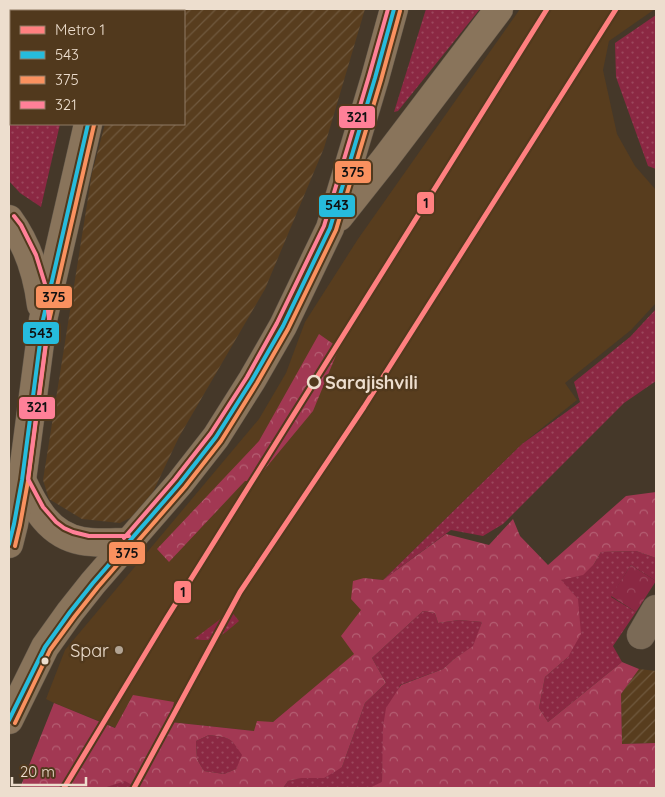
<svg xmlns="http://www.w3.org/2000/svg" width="665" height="797" viewBox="0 0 665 797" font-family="Quicksand,sans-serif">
	<defs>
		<pattern id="industrial-furrows" width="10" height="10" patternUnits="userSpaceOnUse" patternTransform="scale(1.25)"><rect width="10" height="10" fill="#583d1e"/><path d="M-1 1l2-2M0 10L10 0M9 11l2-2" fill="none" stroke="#70593e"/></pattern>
		<pattern id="grass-dots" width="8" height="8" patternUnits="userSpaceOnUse" patternTransform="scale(1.25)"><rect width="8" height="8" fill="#8b2843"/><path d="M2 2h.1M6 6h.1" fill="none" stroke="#9c475d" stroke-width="1.8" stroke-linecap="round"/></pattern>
		<pattern id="forest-crowns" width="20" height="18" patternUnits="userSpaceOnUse" patternTransform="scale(1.25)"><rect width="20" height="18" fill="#a23853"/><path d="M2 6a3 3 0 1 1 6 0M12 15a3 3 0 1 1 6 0" fill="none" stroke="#b45e72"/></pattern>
		<pattern id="park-crowns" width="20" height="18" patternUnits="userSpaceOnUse" patternTransform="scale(1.25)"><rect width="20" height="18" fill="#8b2843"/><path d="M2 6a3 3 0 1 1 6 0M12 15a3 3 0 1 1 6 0" fill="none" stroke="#9c475d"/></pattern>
	</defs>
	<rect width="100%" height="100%" fill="#453829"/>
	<path fill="#583d1e" d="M520 9H655L609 41 603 70 617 134 635 166 656 190V303L631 330 565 383 577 400 522 444 383 580 364 578 361 610 355 654 273 722 254 731 170 722 116 728 54 703 46 699 65 650 259 419 286 373 305 322 358 239Z"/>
	<g fill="url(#industrial-furrows)">
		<path d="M136 9H365L324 148 265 289 179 437 144 511 120 523 82 519 49 499 43 480 92 173 105 124H184V11H135Z"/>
		<path d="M639 669 656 671V743L622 744 621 694Z"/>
	</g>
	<g fill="url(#grass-dots)">
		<path d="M426 9H480L398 111 394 112Z"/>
		<path d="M656 15V169L648 166 616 77 615 43Z"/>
		<path d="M9 109 11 110V124H60L41 207 20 193 9 181Z"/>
		<path d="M656 309V381L624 403 503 524 483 536 451 530 383 580 522 444 580 402 574 382 630 337Z"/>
		<path d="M636 551 656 558V581L631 565 611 597 636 612 613 646 622 662 548 722 539 708 545 677 568 657 561 580 594 564 601 552Z"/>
		<path d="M231 611 239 621C222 635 218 643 194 639Z"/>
		<path d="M423 611 435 613 438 623 459 620 482 622 474 646 454 659 443 669 400 685 383 758 382 783 369 788H283L288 781 342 767 365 703 386 683 372 658Z"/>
		<path d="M209 735C231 738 230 737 243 755L236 769 224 774 204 771 197 759 196 741Z"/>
		<path d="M125 780 137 788H104Z"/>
	</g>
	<g fill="url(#forest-crowns)" fill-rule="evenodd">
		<path d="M319 334 339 348 313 411 255 481H245L169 562 157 549 259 441Z"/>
		<path d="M656 492V558L636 551 601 552 594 564 583 575 561 580 578 599 581 634 568 657 545 677 539 708 548 722 622 662 639 669 621 694 622 744 656 743V788H369L382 782 383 727 386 708 401 685 443 669 454 659 473 646 482 622 459 620 438 623 435 613 423 611 372 658 386 683 365 703 342 767 336 771 324 778H301L288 781 283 788H137L125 781 104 788H20L54 703 115 728 133 695 174 702 170 722 254 731 257 721 273 722 354 654 341 636 361 610 351 599 353 581 364 578 383 580 446 534 489 545 513 519 520 536 548 565 626 496ZM209 735C231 738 230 737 242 755L236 769 224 774 204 771 197 759 196 741Z"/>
	</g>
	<path fill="url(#park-crowns)" d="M631 565 656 581 636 612 611 596Z"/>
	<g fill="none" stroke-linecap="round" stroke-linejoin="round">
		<g stroke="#615649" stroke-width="29">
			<path id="street" d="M641 635 656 609"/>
		</g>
		<g stroke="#615649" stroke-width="29">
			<g id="primary">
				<path d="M115 11 116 9"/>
				<path d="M339 217 385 159 499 9"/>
				<path d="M9 219C28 245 37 273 41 305"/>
				<path d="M22 480C35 508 49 535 82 541 98 544 114 542 129 542"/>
				<path d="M9 544 14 524 22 480 43 320 88 124"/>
				<path d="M9 720 45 647 70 612 93 583 180 483 216 437 252 380 283 326 330 228 375 78 394 9"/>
			</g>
		</g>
		<use href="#street" stroke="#7b6a56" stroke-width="28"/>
		<use href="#primary" stroke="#89745b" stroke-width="28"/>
		<g stroke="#51391d" stroke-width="8">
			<g id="bus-1">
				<path d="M9 544 14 524 22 480 43 320 88 124"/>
				<path d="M9 720 45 647 70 612 93 583 180 483 216 437 252 380 283 326 330 228 375 78 394 9"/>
			</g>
		</g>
		<g stroke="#51391d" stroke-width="8">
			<g id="bus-2">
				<path d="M15 546 20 525 28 481 49 321 94 125"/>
				<path d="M15 723 50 650 75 616 98 587 185 487 221 441 257 383 288 329 336 230 381 80 400 11"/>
			</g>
		</g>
		<g stroke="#51391d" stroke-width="8">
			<g id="bus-3">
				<path d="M14 216 21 225 36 255 45 284 49 319 28 479 43 507 56 522 64 528 73 532 89 536H129"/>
				<path d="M124 538 175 479 211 433 247 377 277 323 324 226 369 76 388 9"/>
			</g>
		</g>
		<use href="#bus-1" stroke="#26bcdd" stroke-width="4"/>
		<use href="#bus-2" stroke="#fa915f" stroke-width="4"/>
		<use href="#bus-3" stroke="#ff8098" stroke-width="4"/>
		<g stroke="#51391d" stroke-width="9">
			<g id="metro-1">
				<path d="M64 788 166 619 547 9"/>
				<path d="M134 788 240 592 364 407 616 9"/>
			</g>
		</g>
		<use href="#metro-1" stroke="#ff8080" stroke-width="5"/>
	</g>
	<circle fill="#51391d" stroke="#eddece" stroke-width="2.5" cx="314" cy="382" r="6"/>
	<circle fill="#b2a494" stroke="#51391d" stroke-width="2" cx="119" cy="650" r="5"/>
	<circle fill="#eddece" stroke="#51391d" stroke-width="2" cx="45" cy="661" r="4.5"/>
	<g text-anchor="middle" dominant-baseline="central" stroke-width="5" stroke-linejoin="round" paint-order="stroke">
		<g font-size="18" font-weight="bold" fill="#eddece" stroke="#51391d" text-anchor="start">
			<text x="325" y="382">Sarajishvili</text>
		</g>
		<g font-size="18" fill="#eddece" stroke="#51391d" text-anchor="end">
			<text x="109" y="650">Spar</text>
		</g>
	</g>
	<g stroke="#51391d" stroke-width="2">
		<rect x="338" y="105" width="38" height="24" rx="5" fill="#ff8098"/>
		<rect x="334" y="160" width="38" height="24" rx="5" fill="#fa915f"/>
		<rect x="416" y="191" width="19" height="24" rx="5" fill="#ff8080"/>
		<rect x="318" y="194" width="38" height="24" rx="5" fill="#26bcdd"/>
		<rect x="35" y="285" width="38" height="24" rx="5" fill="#fa915f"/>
		<rect x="22" y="321" width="38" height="24" rx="5" fill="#26bcdd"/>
		<rect x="18" y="396" width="38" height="24" rx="5" fill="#ff8098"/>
		<rect x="108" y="541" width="38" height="24" rx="5" fill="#fa915f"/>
		<rect x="173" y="580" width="19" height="24" rx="5" fill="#ff8080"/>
	</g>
	<g font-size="14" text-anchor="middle" font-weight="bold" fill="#111">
		<text x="357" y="122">321</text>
		<text x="353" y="177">375</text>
		<text x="426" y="208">1</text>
		<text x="337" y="210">543</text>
		<text x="54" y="302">375</text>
		<text x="41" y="338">543</text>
		<text x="37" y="412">321</text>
		<text x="127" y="558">375</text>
		<text x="183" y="597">1</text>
	</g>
	<rect width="665" height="797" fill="none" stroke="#eddece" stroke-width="20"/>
	<rect x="10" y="10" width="175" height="115" fill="#51391d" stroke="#8f7b64"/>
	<rect x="20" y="26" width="25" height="8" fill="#ff8080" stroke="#8f7b64"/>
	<text x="55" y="35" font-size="15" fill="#eddece">Metro 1</text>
	<rect x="20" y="51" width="25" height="8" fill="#26bcdd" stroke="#8f7b64"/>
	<text x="55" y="60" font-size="15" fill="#eddece">543</text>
	<rect x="20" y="76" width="25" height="8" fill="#fa915f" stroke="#8f7b64"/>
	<text x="55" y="85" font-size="15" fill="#eddece">375</text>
	<rect x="20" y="101" width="25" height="8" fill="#ff8098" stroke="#8f7b64"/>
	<text x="55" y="110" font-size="15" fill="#eddece">321</text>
	<path d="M12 777v8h74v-8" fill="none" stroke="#eddece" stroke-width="2.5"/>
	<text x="20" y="777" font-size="15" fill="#eddece" stroke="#51391d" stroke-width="4" paint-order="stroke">20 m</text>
</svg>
